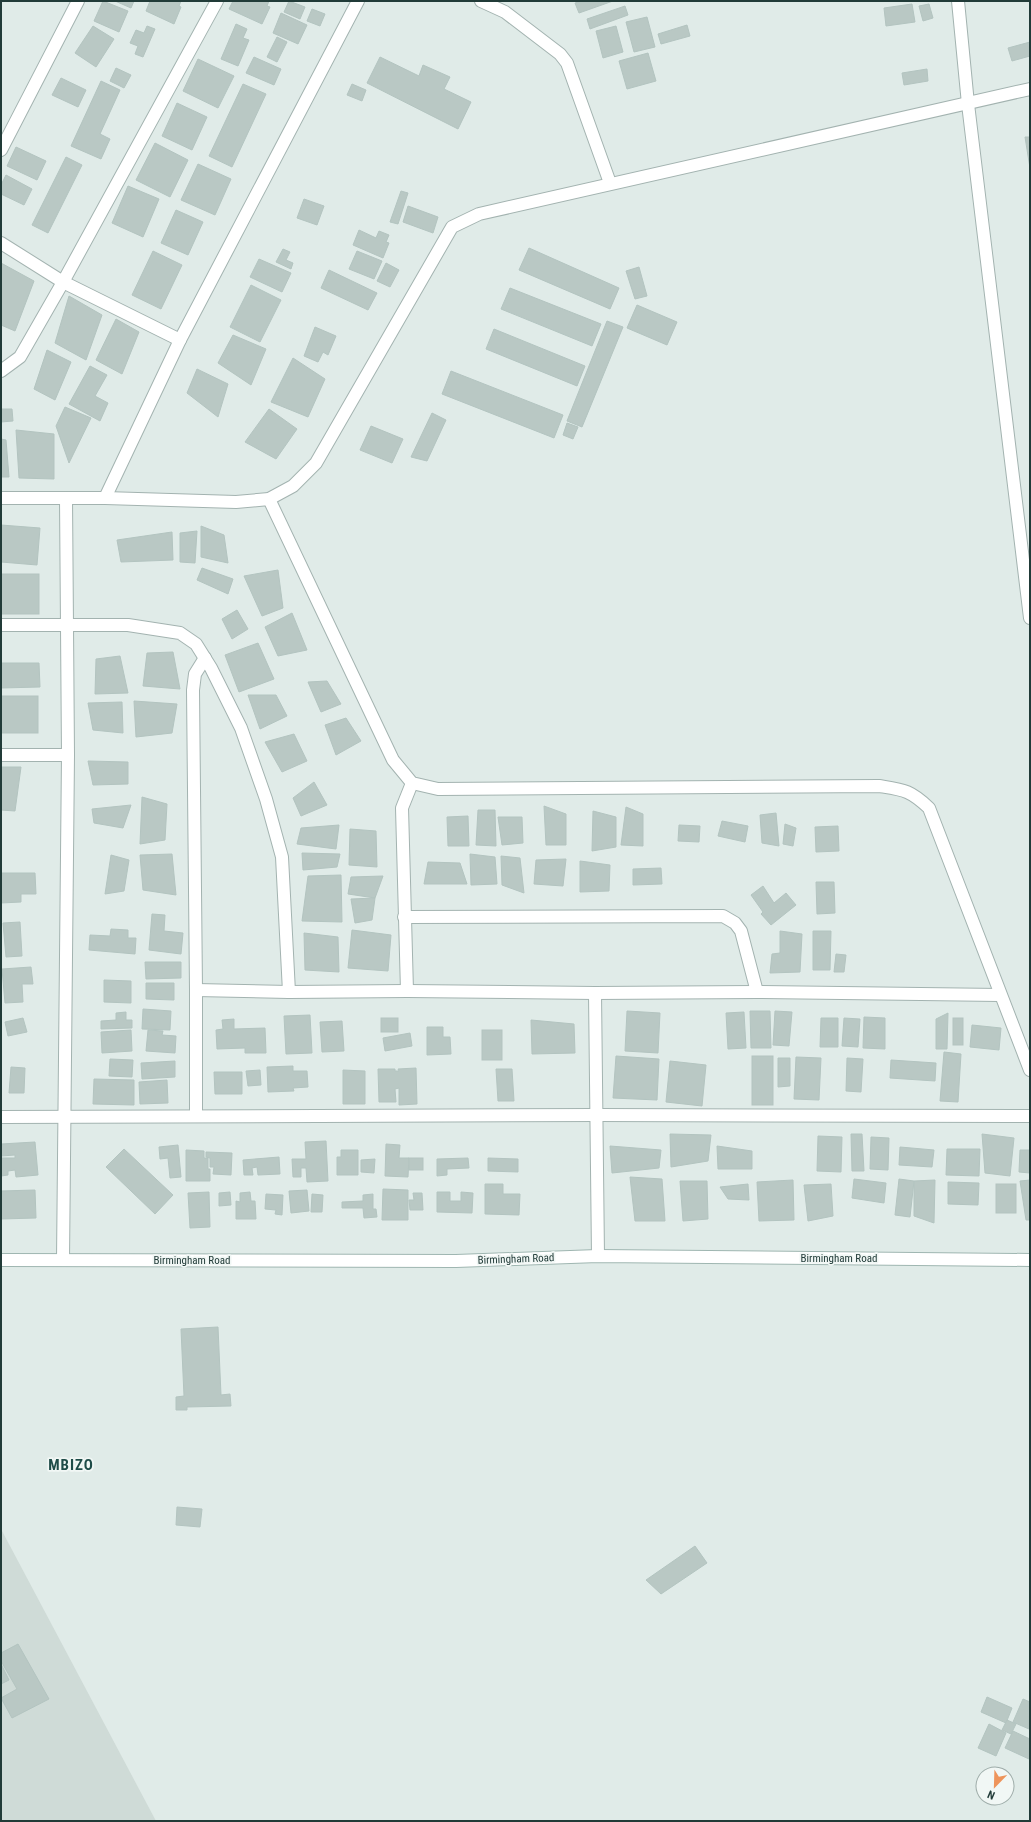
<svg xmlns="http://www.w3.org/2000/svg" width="1031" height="1822" viewBox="0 0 1031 1822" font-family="'Roboto Condensed',sans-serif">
	<rect width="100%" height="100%" fill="#e0ebe8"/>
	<path fill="#cfdbd7" d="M1 1529 156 1821H1Z"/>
	<g fill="#b9c8c4" stroke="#b3c4c0">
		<path d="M103 1 128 11 119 32 94 21Z"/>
		<path d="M115 1H134L131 8Z"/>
		<path d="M150 1H181L179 6 181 7 174 24 146 11Z"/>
		<path d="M233 1H269L267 6 270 7 262 24 229 9Z"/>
		<path d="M289 1 305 7 300 19 284 12Z"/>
		<path d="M582 1H613L579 13 575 3Z"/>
		<path d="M912 4 915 22 886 26 884 8Z"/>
		<path d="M929 4 933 18 923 21 919 6Z"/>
		<path d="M625 6 628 15 590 29 587 19Z"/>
		<path d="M312 9 325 14 320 26 307 21Z"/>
		<path d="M281 13 307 25 298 44 273 33Z"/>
		<path d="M647 17 655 47 634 52 626 22Z"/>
		<path d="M236 24 247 29 243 38 249 40 238 66 221 59Z"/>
		<path d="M687 25 690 36 661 44 658 34Z"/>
		<path d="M93 26 114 39 96 67 75 53Z"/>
		<path d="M147 26 155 29 143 57 135 54 138 46 130 43 136 30 144 33Z"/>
		<path d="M616 26 623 52 603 58 596 31Z"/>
		<path d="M277 37 287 42 277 62 267 57Z"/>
		<path d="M1030 42V56L1012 61 1008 48Z"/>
		<path d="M648 53 656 81 627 89 619 61Z"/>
		<path d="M254 57 281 69 274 85 246 73Z"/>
		<path d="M380 57 419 76 423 65 450 77 444 89 471 102 458 129 367 83Z"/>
		<path d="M198 59 234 76 218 108 183 91Z"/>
		<path d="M116 68 131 75 124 88 110 81Z"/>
		<path d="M927 69 928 81 904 85 902 73Z"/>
		<path d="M61 78 86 90 78 107 52 95Z"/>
		<path d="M101 81 120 90 100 134 110 139 101 159 71 146Z"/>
		<path d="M243 84 266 94 232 167 209 156Z"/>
		<path d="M352 84 366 90 362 101 347 95Z"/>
		<path d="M177 103 207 117 192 150 162 136Z"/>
		<path d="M1025 137H1030V168Z"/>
		<path d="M155 143 188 160 170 197 136 180Z"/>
		<path d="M16 147 46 161 37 180 7 166Z"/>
		<path d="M66 157 82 165 48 233 32 225Z"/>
		<path d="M198 164 231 179 215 215 181 200Z"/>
		<path d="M6 175 32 189 24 205 1 194V185Z"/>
		<path d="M128 186 159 199 143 237 112 223Z"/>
		<path d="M401 191 408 193 398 224 390 222Z"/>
		<path d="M304 199 324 206 317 225 297 218Z"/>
		<path d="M408 206 438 217 433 233 403 222Z"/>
		<path d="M176 210 203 222 188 255 161 243Z"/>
		<path d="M359 230 376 238 379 231 389 235 386 242 389 243 383 258 353 245Z"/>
		<path d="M529 248 619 288 610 309 519 270Z"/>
		<path d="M283 249 290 252 286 260 293 263 291 269 276 262Z"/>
		<path d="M153 251 182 265 161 309 132 295Z"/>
		<path d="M357 251 382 261 374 279 349 269Z"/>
		<path d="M259 259 291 273 282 292 250 277Z"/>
		<path d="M1 263 34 281 15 331 1 325Z"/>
		<path d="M386 263 399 270 390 287 377 281Z"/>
		<path d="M639 267 647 296 635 299 626 271Z"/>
		<path d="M329 270 377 293 368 310 321 288Z"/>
		<path d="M251 285 281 300 260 342 230 327Z"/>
		<path d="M510 288 601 324 592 346 501 309Z"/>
		<path d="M69 296 102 315 86 360 55 343Z"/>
		<path d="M637 305 677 322 667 345 627 328Z"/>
		<path d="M116 319 139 332 122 374 96 360Z"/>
		<path d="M607 321 623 327 582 427 567 421Z"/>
		<path d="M315 327 336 336 328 355 323 352 318 362 304 356Z"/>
		<path d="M494 329 585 366 577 386 486 349Z"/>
		<path d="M233 335 266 349 251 385 218 363Z"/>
		<path d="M47 350 71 362 55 400 34 389Z"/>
		<path d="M293 358 325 379 308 417 271 402Z"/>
		<path d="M90 366 107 375 95 396 108 403 100 421 69 404Z"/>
		<path d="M197 369 228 384 218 417 187 393Z"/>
		<path d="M451 371 563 415 554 438 442 394Z"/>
		<path d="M65 407 91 418 69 463 56 426Z"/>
		<path d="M1 409H12L13 421 1 422Z"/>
		<path d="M269 409 297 429 276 459 245 442Z"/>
		<path d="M432 413 446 420 427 461 411 457Z"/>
		<path d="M567 423 578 427 573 439 563 435Z"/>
		<path d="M371 426 403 439 392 463 360 450Z"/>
		<path d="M16 430 54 434V479L19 478Z"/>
		<path d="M1 439 6 440 9 477H1Z"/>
		<path d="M1 525 40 528 37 565 1 562Z"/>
		<path d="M201 526 224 535 228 563 201 557Z"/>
		<path d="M197 531 195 563 180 562V533Z"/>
		<path d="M172 532 173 560 121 562 117 540Z"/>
		<path d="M202 568 233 579 228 594 197 580Z"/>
		<path d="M278 570 283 608 262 616 244 576Z"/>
		<rect x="1" y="574" width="38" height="40"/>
		<path d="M237 610 248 629 232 639 222 619Z"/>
		<path d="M292 613 307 650 278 656 265 627Z"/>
		<path d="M258 643 274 679 239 692 225 655Z"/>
		<path d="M173 652 180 689 143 686 147 653Z"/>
		<path d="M120 656 128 693 95 694 96 659Z"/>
		<path d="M1 663H39L40 687 1 688Z"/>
		<path d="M327 681 341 704 321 712 308 682Z"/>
		<path d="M248 695H276L287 716 260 729Z"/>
		<rect x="1" y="696" width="37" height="37"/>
		<path d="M134 701 177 704 172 733 136 737Z"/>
		<path d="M122 702 123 733 93 730 88 703Z"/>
		<path d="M346 718 361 741 336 755 325 725Z"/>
		<path d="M294 734 307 761 282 772 265 742Z"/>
		<path d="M88 761 128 762V784L93 785Z"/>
		<path d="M1 767H21L15 811 1 810Z"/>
		<path d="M314 782 327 805 301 816 293 798Z"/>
		<path d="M142 797 167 804 165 840 140 844Z"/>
		<path d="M131 805 123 828 94 823 92 809Z"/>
		<path d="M544 806 566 814V845H546Z"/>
		<path d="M626 807 643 814V846L621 845Z"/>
		<path d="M478 810H495L496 846 476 845Z"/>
		<path d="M593 811 616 817V847L592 851Z"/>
		<path d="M776 813 779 846 762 843 760 815Z"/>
		<path d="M468 816 469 846H448L447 817Z"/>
		<path d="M498 817H522L523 843 502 845Z"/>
		<path d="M722 821 748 826 745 842 718 836Z"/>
		<path d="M785 824 796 828 793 846 783 844Z"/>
		<path d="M339 825 336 849 297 844 301 828Z"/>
		<path d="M679 825 700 826 699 842 678 841Z"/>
		<path d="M838 826 839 851 816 852 815 827Z"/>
		<path d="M350 829 376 831 377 867 349 865Z"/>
		<path d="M302 853 340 854 337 867 303 870Z"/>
		<path d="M172 854 176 895 143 890 140 855Z"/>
		<path d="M470 854 495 857 497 884 471 885Z"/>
		<path d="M111 855 129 860 124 891 105 894Z"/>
		<path d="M501 856 520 858 524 893 502 885Z"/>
		<path d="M566 859 563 886 534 884 536 860Z"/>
		<path d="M580 861 610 865 609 891 580 892Z"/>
		<path d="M428 862 460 863 467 884H424Z"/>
		<path d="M661 868 662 884 633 885V869Z"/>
		<path d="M1 873H35L36 894H21V902L1 903Z"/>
		<path d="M341 875 342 922 302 921 308 876Z"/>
		<path d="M383 876 375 898 348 894 351 877Z"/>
		<path d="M816 882H834L835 913 817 914Z"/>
		<path d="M763 886 774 903 786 893 796 905 771 925 761 914 763 912 751 895Z"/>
		<path d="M375 898 372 920 355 923 351 899Z"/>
		<path d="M152 914 165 915 164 931 183 933 181 954 149 950Z"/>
		<path d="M20 922 22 956 6 957 3 923Z"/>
		<path d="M111 929 128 930V938H136L135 954 89 950 90 935 110 936Z"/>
		<path d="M352 930 391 935 388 971 348 968Z"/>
		<path d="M780 931 802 934 800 972 770 973 772 954 780 953Z"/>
		<path d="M813 931H831L830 970H813Z"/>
		<path d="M304 933 338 937 339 972 305 970Z"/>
		<path d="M836 954 846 955 844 972H834Z"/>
		<path d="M145 962H181V978L146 979Z"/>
		<path d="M31 967 33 984H22L23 1002 5 1003 2 969Z"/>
		<path d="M104 980 131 981V1003L104 1002Z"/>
		<path d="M146 983H174V1000L146 999Z"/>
		<path d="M143 1009 171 1011 170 1030 142 1029Z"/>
		<path d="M627 1011 660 1013 658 1053 625 1051Z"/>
		<path d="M750 1011H770L771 1048H751Z"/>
		<path d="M775 1011 792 1012 789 1046 773 1045Z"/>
		<path d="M126 1012V1020H132V1028L101 1029V1021L116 1020V1013Z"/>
		<path d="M744 1012 746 1048 728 1049 726 1013Z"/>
		<path d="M948 1013 947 1049H936V1019Z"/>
		<path d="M310 1015 312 1053 286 1054 284 1016Z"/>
		<path d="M864 1017 885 1018V1049L863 1048Z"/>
		<path d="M23 1018 27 1032 8 1036 5 1022Z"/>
		<rect x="381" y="1018" width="17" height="14"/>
		<path d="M821 1018H838V1047H820Z"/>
		<path d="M844 1018 860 1019 858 1047 842 1046Z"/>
		<rect x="953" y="1018" width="10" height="27"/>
		<path d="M234 1019V1029L265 1028 266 1053H245V1048L217 1049 216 1030 223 1029 222 1020Z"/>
		<path d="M531 1020 574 1024 575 1053 532 1054Z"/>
		<path d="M342 1021 344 1051 322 1052 320 1022Z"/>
		<path d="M972 1025 1001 1028 999 1050 970 1047Z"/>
		<path d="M427 1027H443V1037H450L451 1054 427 1055Z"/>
		<path d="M131 1030 132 1051 102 1053 101 1032Z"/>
		<path d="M148 1030 163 1031 162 1035 176 1036 175 1053 146 1051Z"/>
		<rect x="482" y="1030" width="20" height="30"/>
		<path d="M410 1033 412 1046 385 1051 383 1038Z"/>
		<path d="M944 1052 961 1054 958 1102 940 1101Z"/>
		<path d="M616 1056 659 1059 657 1100 613 1098Z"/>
		<rect x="752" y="1056" width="21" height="49"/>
		<path d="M796 1057 821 1058 819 1100 794 1099Z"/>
		<path d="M778 1058H790V1086L778 1087Z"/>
		<path d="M847 1058 863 1059 861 1092 846 1091Z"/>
		<path d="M110 1059 133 1060 132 1077 109 1076Z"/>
		<path d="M891 1060 936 1063 935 1081 890 1078Z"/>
		<path d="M175 1061V1077L142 1079 141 1063Z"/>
		<path d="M670 1061 706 1065 702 1106 666 1102Z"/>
		<path d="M293 1066V1071H307L308 1087 293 1088 294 1091 268 1092 267 1067Z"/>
		<path d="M11 1067 25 1068 24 1093H9Z"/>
		<path d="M416 1068 417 1104 399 1105V1088L395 1089 396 1102H379L378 1069H395V1071H399L398 1069Z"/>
		<path d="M496 1069H512L514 1101H498Z"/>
		<path d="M260 1070 261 1085 248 1086 246 1071Z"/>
		<path d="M343 1070 365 1071V1104H343Z"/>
		<path d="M214 1072H242V1094H215Z"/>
		<path d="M94 1079 134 1080V1105L93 1104Z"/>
		<path d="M167 1080 168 1103 140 1104 139 1082Z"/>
		<path d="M670 1134 711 1135 708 1161 671 1167Z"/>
		<path d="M851 1134H862L864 1171H852Z"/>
		<path d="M982 1134 1014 1138 1010 1176 985 1173Z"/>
		<path d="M818 1136 842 1137 841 1172 817 1171Z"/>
		<path d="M871 1137 889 1138 888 1170 870 1169Z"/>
		<path d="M326 1141 328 1181 307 1182 306 1168H301V1177H293L292 1159H306L305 1142Z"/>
		<path d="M35 1142 38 1175 16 1177 15 1170 8 1171V1175L1 1176V1158H15V1155L1 1156V1144Z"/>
		<path d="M386 1144 400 1145 399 1158H409L408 1177 385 1176Z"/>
		<path d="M178 1145 181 1177 170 1178 168 1158 160 1159 159 1147Z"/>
		<path d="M610 1146 661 1150 659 1168 612 1173Z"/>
		<path d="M717 1146 752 1151V1169H718Z"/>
		<path d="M900 1147 934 1150 932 1167 899 1165Z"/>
		<path d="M124 1149 173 1195 155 1214 106 1167Z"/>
		<path d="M947 1149H980L979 1176 946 1175Z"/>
		<path d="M186 1150 204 1151V1158H208V1169H210V1181H186Z"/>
		<path d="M341 1150H358V1175H337V1157H341Z"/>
		<path d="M1020 1150H1030V1173L1019 1172Z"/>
		<path d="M206 1152 232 1153 231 1175 213 1174 214 1167H210V1158L206 1157Z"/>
		<path d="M279 1157 280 1174 258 1175 257 1167 252 1168 253 1175H244L243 1160Z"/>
		<rect x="409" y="1158" width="14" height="12"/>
		<path d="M468 1158 469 1168 447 1169V1175L437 1176V1159Z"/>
		<path d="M488 1158 518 1159V1172L488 1171Z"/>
		<path d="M375 1159 374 1173 361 1172V1160Z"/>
		<path d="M630 1177 662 1179 665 1221H635Z"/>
		<path d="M854 1179 886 1183 884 1203 852 1198Z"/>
		<path d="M899 1179 914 1181 910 1217 895 1215Z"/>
		<path d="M793 1180 794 1220 759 1221 757 1182Z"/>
		<path d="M935 1180 934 1223 914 1216V1181Z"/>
		<path d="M1030 1180V1220H1026L1020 1181Z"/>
		<path d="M680 1181H707L708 1219 683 1221Z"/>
		<path d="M948 1182 979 1183 978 1205 948 1204Z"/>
		<path d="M485 1184H503V1194H520L519 1215 485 1214Z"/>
		<path d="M748 1184 749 1200 728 1199 720 1187Z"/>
		<path d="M831 1184 833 1216 808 1221 804 1185Z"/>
		<rect x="996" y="1184" width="20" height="29"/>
		<path d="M383 1189 408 1190V1220H382Z"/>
		<path d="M35 1190 36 1218 1 1219V1191Z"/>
		<path d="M307 1190 309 1211 291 1213 289 1191Z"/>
		<path d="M209 1192 210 1227 190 1228 188 1193Z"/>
		<path d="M230 1192 231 1205 219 1206V1193Z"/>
		<path d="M250 1192 251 1201H255L256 1219H236V1201L240 1202V1193Z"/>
		<path d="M437 1192H450V1201H461V1192L473 1193 472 1213 437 1212Z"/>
		<path d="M413 1193H422L423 1210H410L409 1200H414Z"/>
		<path d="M266 1194 283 1195 282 1215 275 1214 276 1210 265 1209Z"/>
		<path d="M312 1194 323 1195 322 1212H311Z"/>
		<path d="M373 1194V1209H376L377 1217 364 1218 363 1208H342V1202L363 1201V1195Z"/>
		<path d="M218 1327 221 1395 230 1394 231 1406 187 1407V1410H176V1397L184 1396 181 1329Z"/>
		<path d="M177 1507 202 1509 200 1527 176 1525Z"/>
		<path d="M695 1546 707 1563 661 1594 646 1580Z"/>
		<path d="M18 1644 49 1699 12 1718 1 1698 17 1689 1 1661V1653Z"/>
		<path d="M1 1664 9 1680 1 1684Z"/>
		<path d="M987 1697 1012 1708 1006 1723 981 1712Z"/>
		<path d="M1023 1699 1030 1702 1029 1729 1013 1722Z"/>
		<path d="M1007 1720 1016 1724 1011 1734 1002 1730Z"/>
		<path d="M989 1724 1006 1733 996 1756 978 1748Z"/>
		<path d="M1013 1731 1030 1739 1029 1759 1005 1748Z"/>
	</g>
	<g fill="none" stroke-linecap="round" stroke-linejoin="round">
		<g stroke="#a3b3b0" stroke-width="14">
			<g id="street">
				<path d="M481 1 505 12 560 54 567 63 610 183"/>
				<path d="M958 1 968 104 1030 618"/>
				<path d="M1 150 78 1"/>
				<path d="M1 243 63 282 180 340"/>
				<path d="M1 371 20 357 63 282 217 1"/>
				<path d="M1 498H105L236 502 269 499 293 486 316 463 452 227 479 214 1030 89"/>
				<path d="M105 498 180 340 358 1"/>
				<path d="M269 499 393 760 412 783 438 789 879 786C904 790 910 790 929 808L1030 1070"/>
				<path d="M1 625H128L180 633 196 644 211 668 241 728 266 799 282 857 289 992"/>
				<path d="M1 755H68"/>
				<path d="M404 917 723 916 735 923 741 931 757 992"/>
				<path d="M196 990 289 992 407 991 595 993 757 992 1000 995"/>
				<path d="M407 991 402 808 412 783"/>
				<path d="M595 993 598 1256"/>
				<path d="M196 1115V990L193 690 195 674 205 658"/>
				<path d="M1 1117 597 1115 1030 1116"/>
				<path d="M63 1260 68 755 66 498"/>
			</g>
		</g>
		<g stroke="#9fb6b1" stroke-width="14">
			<path id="secondary" d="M1 1260 456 1261 598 1256 1030 1260"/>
		</g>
		<use href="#street" stroke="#fff" stroke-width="12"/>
		<use href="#secondary" stroke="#fff" stroke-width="12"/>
	</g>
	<g text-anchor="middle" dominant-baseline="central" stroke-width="3.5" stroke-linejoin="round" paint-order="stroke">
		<g font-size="11" fill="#213b38" stroke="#f1f7f5">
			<text x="839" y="1258">Birmingham Road</text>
			<text transform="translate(516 1259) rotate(-2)">Birmingham Road</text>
			<text x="192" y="1260">Birmingham Road</text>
		</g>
		<g font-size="15" font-weight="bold" letter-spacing="1" fill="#1e4c48" stroke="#f1f7f5">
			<text x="71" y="1465">MBIZO</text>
		</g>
	</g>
	<rect width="1031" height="1822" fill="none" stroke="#213b38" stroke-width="4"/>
	<g transform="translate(995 1786) rotate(203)"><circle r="19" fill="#f1f7f5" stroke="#9eaca9"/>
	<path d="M0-3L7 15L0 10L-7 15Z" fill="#ee945b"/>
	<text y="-6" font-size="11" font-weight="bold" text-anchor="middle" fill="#213b38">N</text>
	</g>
</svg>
